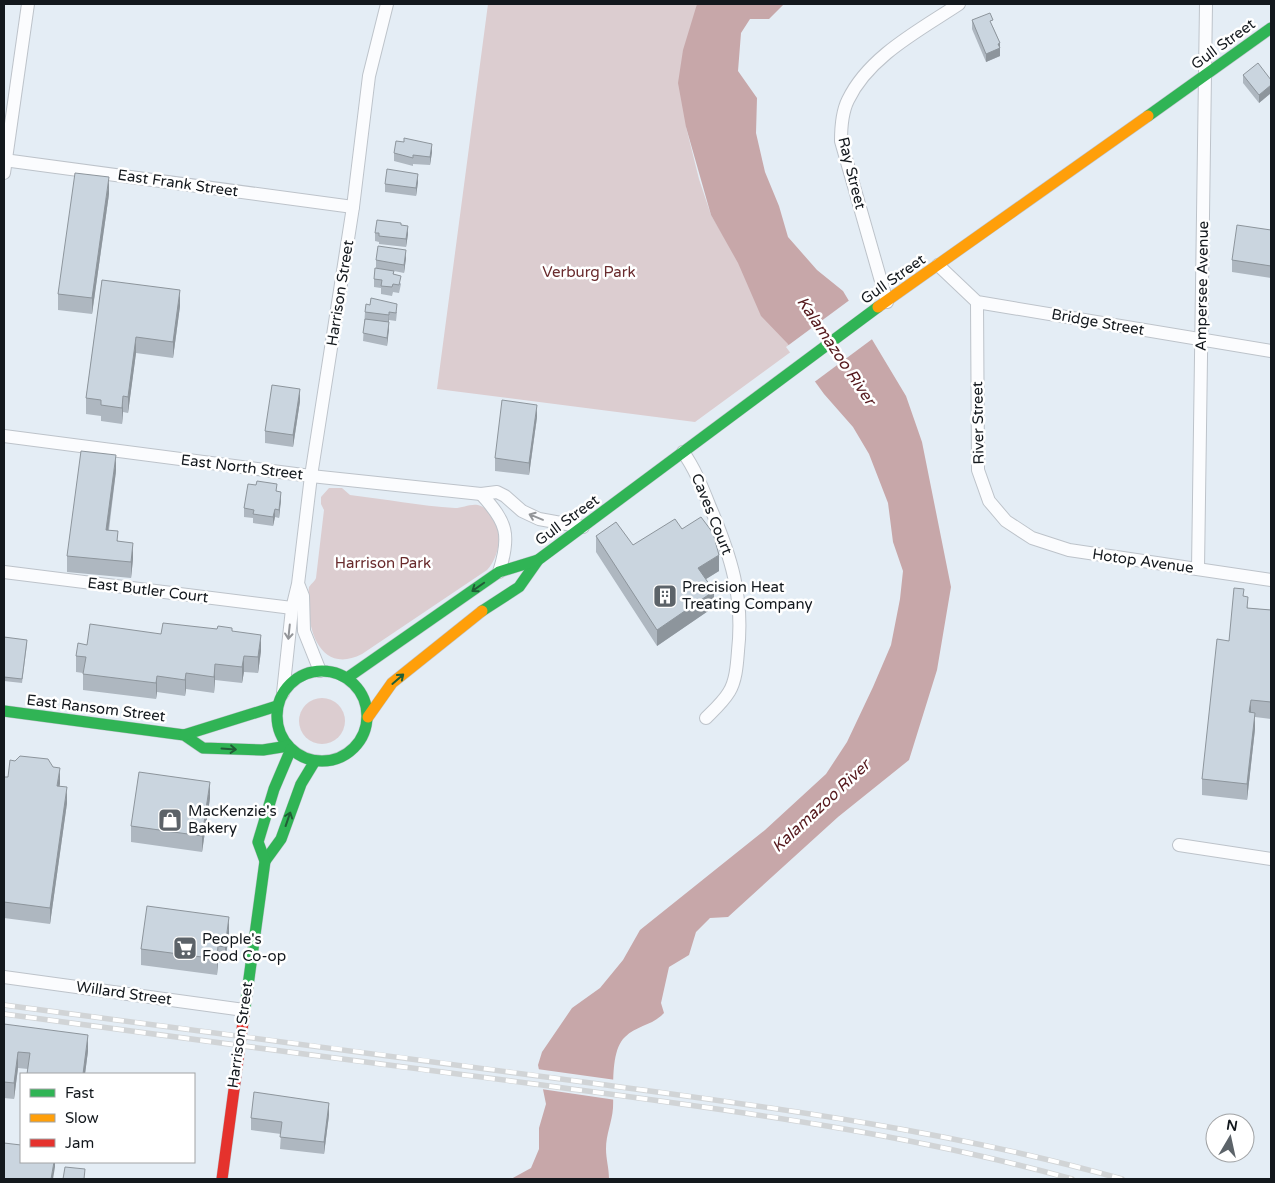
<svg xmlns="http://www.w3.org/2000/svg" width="1275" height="1183" viewBox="0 0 1275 1183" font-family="'Varela Round',sans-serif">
	<rect width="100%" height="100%" fill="#e4edf5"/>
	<g fill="#dccdd0">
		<path d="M488 4H697L686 127 699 179 711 215 792 351 695 422 437 389Z"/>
		<path d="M329 488H342L350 495C385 499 420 506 455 508 463 508 473 502 481 506 506 518 502 554 487 570L362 654C325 673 309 638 309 607 309 602 308 593 309 587 310 585 315 581 316 578L324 510 321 504V497Z"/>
		<circle cx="322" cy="721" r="23"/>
	</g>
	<path fill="#c7a7a9" d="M697 4H784L769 19H750L741 33 738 71 757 98 756 133 765 172 779 206 788 237 817 270 843 291 906 396 922 442 951 587 937 670 909 760 838 817 728 917 710 918 696 932 689 955 669 967 661 1003 664 1013C652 1026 637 1025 625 1037 610 1051 614 1088 613 1108 612 1122 606 1134 606 1149 606 1159 609 1168 609 1179H511L531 1168 539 1149V1128L546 1104 538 1065 542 1052 572 1008 600 988 623 960 640 930 765 830 826 774 847 742 873 687 891 645 900 599 903 571 893 542 888 503 869 454 853 427 824 394 787 343 761 316 738 263 711 215 686 127 678 83 683 50Z"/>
	<g fill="#e4edf5">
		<path d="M851 299 875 337 813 383 786 347Z"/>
		<path d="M537 1069 616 1080V1100L541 1089Z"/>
	</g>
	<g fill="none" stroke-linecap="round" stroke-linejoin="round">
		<g stroke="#bdc3ca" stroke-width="14">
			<g id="street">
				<path d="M4 160 353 207"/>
				<path d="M4 173 28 4"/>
				<path d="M938 265 977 302 1271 351"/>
				<path d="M887 302 841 141C841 127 842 112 848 100 869 56 920 30 959 4"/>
				<path d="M977 302 978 470 989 501 1006 521 1032 538 1069 550 1271 580"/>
				<path d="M4 436 311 476 481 494 497 492 505 496 522 511 539 519 583 527"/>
				<path d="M683 452C695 469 702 487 710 507 731 556 744 597 738 651 737 664 736 681 729 692 723 702 714 710 706 718"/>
				<path d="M481 494C507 522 511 535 499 572"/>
				<path d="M1198 569 1206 4"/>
				<path d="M4 572 292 608"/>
				<path d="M299 586 303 596 304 631 320 671"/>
				<path d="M283 693 292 609 298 584 311 476 353 207 369 76 387 4"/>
				<path d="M1179 845 1271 859"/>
				<path d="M4 977 244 1010"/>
			</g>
		</g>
		<g stroke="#bdc3ca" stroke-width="12">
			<g id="fast">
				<path d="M1148 116 1271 28"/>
				<path d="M482 611 519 587 538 560 878 307"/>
				<circle cx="322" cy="716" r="45"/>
				<path d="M347 678 499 572 538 560"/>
				<path d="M4 711 184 735 203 748 263 750 288 746"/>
				<path d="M184 735 277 706"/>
				<path d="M265 861 281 839 301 784 315 761"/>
				<path d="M244 1015 265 861 258 842 274 789 291 749"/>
			</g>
		</g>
		<g stroke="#bdc3ca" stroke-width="12">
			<g id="slow">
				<path d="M878 307 1148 116"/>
				<path d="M368 717 392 683 482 611"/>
			</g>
		</g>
		<g stroke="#bdc3ca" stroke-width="12">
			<path id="jam" d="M222 1179 244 1015"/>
		</g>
		<use href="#street" stroke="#fbfcfe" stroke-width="12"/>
		<use href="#fast" stroke="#30b455" stroke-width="11"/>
		<use href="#slow" stroke="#ff9f0a" stroke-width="11"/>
		<use href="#jam" stroke="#e5322d" stroke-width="11"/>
		<g stroke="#d1d4d6" stroke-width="5.5">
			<g id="rail">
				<path d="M4 1005C199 1031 395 1056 591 1083 769 1107 948 1130 1122 1179"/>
				<path d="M4 1014C183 1038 363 1062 542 1085 720 1109 899 1131 1072 1179"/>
			</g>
		</g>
		<use href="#rail" stroke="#fff" stroke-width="4" stroke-dasharray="11" stroke-linecap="butt"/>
	</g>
	<g fill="#aeb7c0">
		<path d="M972 20 993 27 1000 43V56L986 62 972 29Z"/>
		<path d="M1243 75 1271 80V93L1259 103 1243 83Z"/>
		<path d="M432 152 430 165 413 164V166L394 161V153Z"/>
		<path d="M418 182 416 196 385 192V184Z"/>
		<path d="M109 194 92 314 58 310V294Z"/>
		<path d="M401 225 408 234 406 247 379 244V242L375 241V233Z"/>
		<path d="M1271 230V278L1232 272V260Z"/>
		<path d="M406 258 404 273 394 271V274L401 284 399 293 393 292 392 296 381 294V288L374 287V279L385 270 376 268V260Z"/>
		<path d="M102 280 180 306 173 358 136 353 128 413 123 412 122 424 101 421V416L86 414V398Z"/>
		<path d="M365 312H397L396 321 389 320 387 346 363 341Z"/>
		<path d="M300 401 293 447 265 443V431Z"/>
		<path d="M537 417 529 475 495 471V458Z"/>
		<path d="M116 471 109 530 133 559 131 578 67 572V556Z"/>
		<path d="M256 485 277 491 281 500 279 518 275 517 273 526 253 523V518L244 517V508Z"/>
		<path d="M682 529 719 571 706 579 714 607 657 646 596 552V536L633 545Z"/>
		<path d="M1244 596 1248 608 1271 610V719L1255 717V729L1247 800 1202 795V779L1229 641Z"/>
		<path d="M232 631 261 651 258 673 244 672 242 683 215 680 214 693 186 689 185 696 157 692 156 699 83 690V673L76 672V656L87 645 161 634Z"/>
		<path d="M4 637 27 644 22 683 4 681Z"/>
		<path d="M4 777 60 786 67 803 50 924 4 918Z"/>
		<path d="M210 798 202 852 131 842V826Z"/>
		<path d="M229 933 225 963 218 962 217 975 141 965V949Z"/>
		<path d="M4 1024 88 1051 85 1074H27L28 1069 18 1068 14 1099 4 1098Z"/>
		<path d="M329 1115 324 1154 280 1149 281 1134 251 1130V1118Z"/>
	</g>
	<g fill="#8d959c">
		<path d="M1000 43V56L986 62V54L998 44Z"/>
		<path d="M1271 85V93L1259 103V95Z"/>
		<path d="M432 144V152L430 165V157Z"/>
		<path d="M418 174V182L416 196V188Z"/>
		<path d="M109 177V194L92 314V298Z"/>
		<path d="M408 226V234L406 247V239Z"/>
		<path d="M406 250V258L404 273V265Z"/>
		<path d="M180 290V306L173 358V342Z"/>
		<path d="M389 312V330L387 346V338Z"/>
		<path d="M136 337V353L128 413V397Z"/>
		<path d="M300 389V401L293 447V435Z"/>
		<path d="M123 396V412L122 424V408Z"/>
		<path d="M537 405V417L529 475V463Z"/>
		<path d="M116 455V471L106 546V530Z"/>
		<path d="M281 492V500L279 518V510Z"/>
		<path d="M275 509V517L273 526V517Z"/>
		<path d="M133 543V559L131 578V562Z"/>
		<path d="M719 555V571L698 584V568Z"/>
		<path d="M714 591V607L657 646V630Z"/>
		<path d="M261 635V651L258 673V657Z"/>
		<path d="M244 656V672L242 683V667Z"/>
		<path d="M215 664V680L214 693V677Z"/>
		<path d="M186 673V689L185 696V680Z"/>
		<path d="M157 676V692L156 699V683Z"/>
		<path d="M1251 700V716L1249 712Z"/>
		<path d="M1255 713V729L1247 800V784Z"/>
		<path d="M60 768V784L57 802V786Z"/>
		<path d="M210 782V798L202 852V836Z"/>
		<path d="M67 787V803L50 924V908Z"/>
		<path d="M229 917V933L225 963V947Z"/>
		<path d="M218 946V962L217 975V959Z"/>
		<path d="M88 1035V1051L85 1074H83Z"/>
		<path d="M18 1052V1068L14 1099V1083Z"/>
		<path d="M329 1103V1115L324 1154V1142Z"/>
		<path d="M54 1162H55V1167L53 1179H51Z"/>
	</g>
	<g fill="#cad5df" stroke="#8d959c">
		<path d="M990 13 993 20 990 21 1000 43 998 44 1000 48 986 54 972 20Z"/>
		<path d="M1258 63 1271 80V85L1259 95 1243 75Z"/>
		<path d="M404 138 432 144 430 157 413 155V158L394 153 396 141 404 142Z"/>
		<path d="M387 169 418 174 416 188 385 184Z"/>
		<path d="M75 173 109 177 92 298 58 294Z"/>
		<path d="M377 220 401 223V225L408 226 406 239 379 236V233H375Z"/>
		<path d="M1237 225 1271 230V266L1232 260Z"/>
		<path d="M378 246 406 250 404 265 376 260Z"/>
		<path d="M375 268 394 271 393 274 401 276 399 285 393 284 392 287 381 286 382 280 374 279Z"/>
		<path d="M102 280 180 290 173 342 136 337 128 397 123 396 122 408 101 405V400L86 398Z"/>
		<path d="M371 298 397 304 396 313 389 312V315L365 312 366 304 370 305Z"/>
		<path d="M365 319 389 322 387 338 363 333Z"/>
		<path d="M272 385 300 389 293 435 265 431Z"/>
		<path d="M502 400 537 405 529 463 495 458Z"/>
		<path d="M81 451 116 455 106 530 118 531 117 541 133 543 131 562 67 556Z"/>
		<path d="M257 481 277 484 276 491 281 492 279 510 275 509 273 517 253 514 254 510 244 508 248 484 256 485Z"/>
		<path d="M701 517 713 533 719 555 698 568 714 591 657 630 596 536 616 522 633 545 675 519 682 529Z"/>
		<path d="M1234 588 1244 589 1243 596 1248 597 1247 608 1271 610V702L1251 700 1249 712 1255 713 1247 784 1202 779 1217 639 1229 641Z"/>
		<path d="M163 623 217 629 218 626 232 628V631L261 635 258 657 244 656 242 667 215 664 214 677 186 673 185 680 157 676 156 683 83 674 86 657 76 656 78 643 87 645 90 624 161 634Z"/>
		<path d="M4 637 27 640 22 679 4 677Z"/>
		<path d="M20 756 48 759 53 767 60 768 57 786 67 787 50 908 4 902V777H8L10 760 15 761Z"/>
		<path d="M139 772 210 782 202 836 131 826Z"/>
		<path d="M147 906 229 917 225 947 218 946 217 959 141 949Z"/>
		<path d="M4 1024 88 1035 83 1074H27L30 1053 18 1052 14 1083 4 1082Z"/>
		<path d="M254 1092 329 1103 324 1142 280 1137 282 1122 251 1118Z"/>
		<path d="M4 1143 21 1145V1162H54L51 1179H4Z"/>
		<path d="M65 1167 85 1169 84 1179H63Z"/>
	</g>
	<defs><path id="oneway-shaft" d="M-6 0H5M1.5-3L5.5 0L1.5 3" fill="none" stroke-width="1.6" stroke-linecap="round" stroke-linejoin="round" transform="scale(1.25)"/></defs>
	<g stroke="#939599">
		<use href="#oneway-shaft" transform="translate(536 517) rotate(-158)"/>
		<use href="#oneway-shaft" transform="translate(289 632) rotate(96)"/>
	</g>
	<g stroke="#205e36">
		<use href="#oneway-shaft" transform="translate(478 587) rotate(145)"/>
		<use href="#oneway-shaft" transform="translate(398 679) rotate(-41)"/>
		<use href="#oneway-shaft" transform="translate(229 749) rotate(4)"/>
		<use href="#oneway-shaft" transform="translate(288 819) rotate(-71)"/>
	</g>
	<defs>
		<g id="building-square" transform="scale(1.25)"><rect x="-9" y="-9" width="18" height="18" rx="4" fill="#5c6369" stroke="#fff"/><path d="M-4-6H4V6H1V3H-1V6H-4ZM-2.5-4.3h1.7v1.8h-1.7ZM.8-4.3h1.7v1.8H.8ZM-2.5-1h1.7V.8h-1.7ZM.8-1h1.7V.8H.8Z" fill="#fff"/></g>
		<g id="shop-square" transform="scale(1.25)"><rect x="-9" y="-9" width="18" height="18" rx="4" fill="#5c6369" stroke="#fff"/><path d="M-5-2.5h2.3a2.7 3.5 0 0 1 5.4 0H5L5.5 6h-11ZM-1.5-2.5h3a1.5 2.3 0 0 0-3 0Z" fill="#fff"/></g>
		<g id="supermarket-square" transform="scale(1.25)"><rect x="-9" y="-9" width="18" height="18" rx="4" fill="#5c6369" stroke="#fff"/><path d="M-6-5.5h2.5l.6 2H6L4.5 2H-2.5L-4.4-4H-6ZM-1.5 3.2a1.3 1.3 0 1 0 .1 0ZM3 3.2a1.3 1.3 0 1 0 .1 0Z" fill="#fff"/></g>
	</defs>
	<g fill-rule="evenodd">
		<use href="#building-square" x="665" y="596"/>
		<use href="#shop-square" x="170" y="820"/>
		<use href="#supermarket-square" x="185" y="948"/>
	</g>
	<g text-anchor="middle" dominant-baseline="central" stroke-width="5" stroke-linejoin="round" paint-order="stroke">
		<g font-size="15" fill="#13181d" stroke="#fff">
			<text transform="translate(1223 44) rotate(-36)">Gull Street</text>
			<text transform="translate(852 173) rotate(76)">Ray Street</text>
			<text transform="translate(178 183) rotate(8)">East Frank Street</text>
			<text transform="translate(893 279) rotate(-35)">Gull Street</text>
			<text transform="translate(1202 286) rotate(-89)">Ampersee Avenue</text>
			<text transform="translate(340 293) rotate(-81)">Harrison Street</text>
			<text transform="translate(1098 322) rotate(10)">Bridge Street</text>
			<text transform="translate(978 423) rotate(-91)">River Street</text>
			<text transform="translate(242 467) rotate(7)">East North Street</text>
			<text transform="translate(712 514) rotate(68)">Caves Court</text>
			<text transform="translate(567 520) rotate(-36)">Gull Street</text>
			<text transform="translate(1143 561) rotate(8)">Hotop Avenue</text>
			<text transform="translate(148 590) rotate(7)">East Butler Court</text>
			<text transform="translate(96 708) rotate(7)">East Ransom Street</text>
			<text transform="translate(124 993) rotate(8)">Willard Street</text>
			<text transform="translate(240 1035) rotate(-82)">Harrison Street</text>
		</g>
		<g font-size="15" fill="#692b2d" stroke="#fff">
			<text x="589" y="272">Verburg Park</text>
			<text x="383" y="563">Harrison Park</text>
		</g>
		<g font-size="15" fill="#13181d" stroke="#fff" text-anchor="start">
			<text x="682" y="587">Precision Heat<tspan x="682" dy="17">Treating Company</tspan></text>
			<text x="188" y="811">MacKenzie's<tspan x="188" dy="17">Bakery</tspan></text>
			<text x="202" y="939">People's<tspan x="202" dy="17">Food Co-op</tspan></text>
		</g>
		<g font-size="16" font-style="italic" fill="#55181c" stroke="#fff">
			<text transform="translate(836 351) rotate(56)">Kalamazoo River</text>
			<text transform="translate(821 806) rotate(-43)">Kalamazoo River</text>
		</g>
	</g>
	<rect width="1275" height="1183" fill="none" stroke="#13181d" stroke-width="10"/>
	<rect x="20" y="1073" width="175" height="90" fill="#ffffff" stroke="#a1a3a5"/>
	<rect x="30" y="1089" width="25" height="8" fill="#30b455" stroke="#a1a3a5"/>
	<text x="65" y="1098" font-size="15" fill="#13181d">Fast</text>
	<rect x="30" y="1114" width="25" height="8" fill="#ff9f0a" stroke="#a1a3a5"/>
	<text x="65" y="1123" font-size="15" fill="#13181d">Slow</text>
	<rect x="30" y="1139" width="25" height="8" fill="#e5322d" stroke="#a1a3a5"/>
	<text x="65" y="1148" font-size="15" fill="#13181d">Jam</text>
	<g transform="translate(1230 1138) rotate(9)"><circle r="24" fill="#ffffff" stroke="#a1a3a5"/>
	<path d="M0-4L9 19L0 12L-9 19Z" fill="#5c6369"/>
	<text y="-8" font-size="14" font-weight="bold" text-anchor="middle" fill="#13181d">N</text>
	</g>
</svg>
